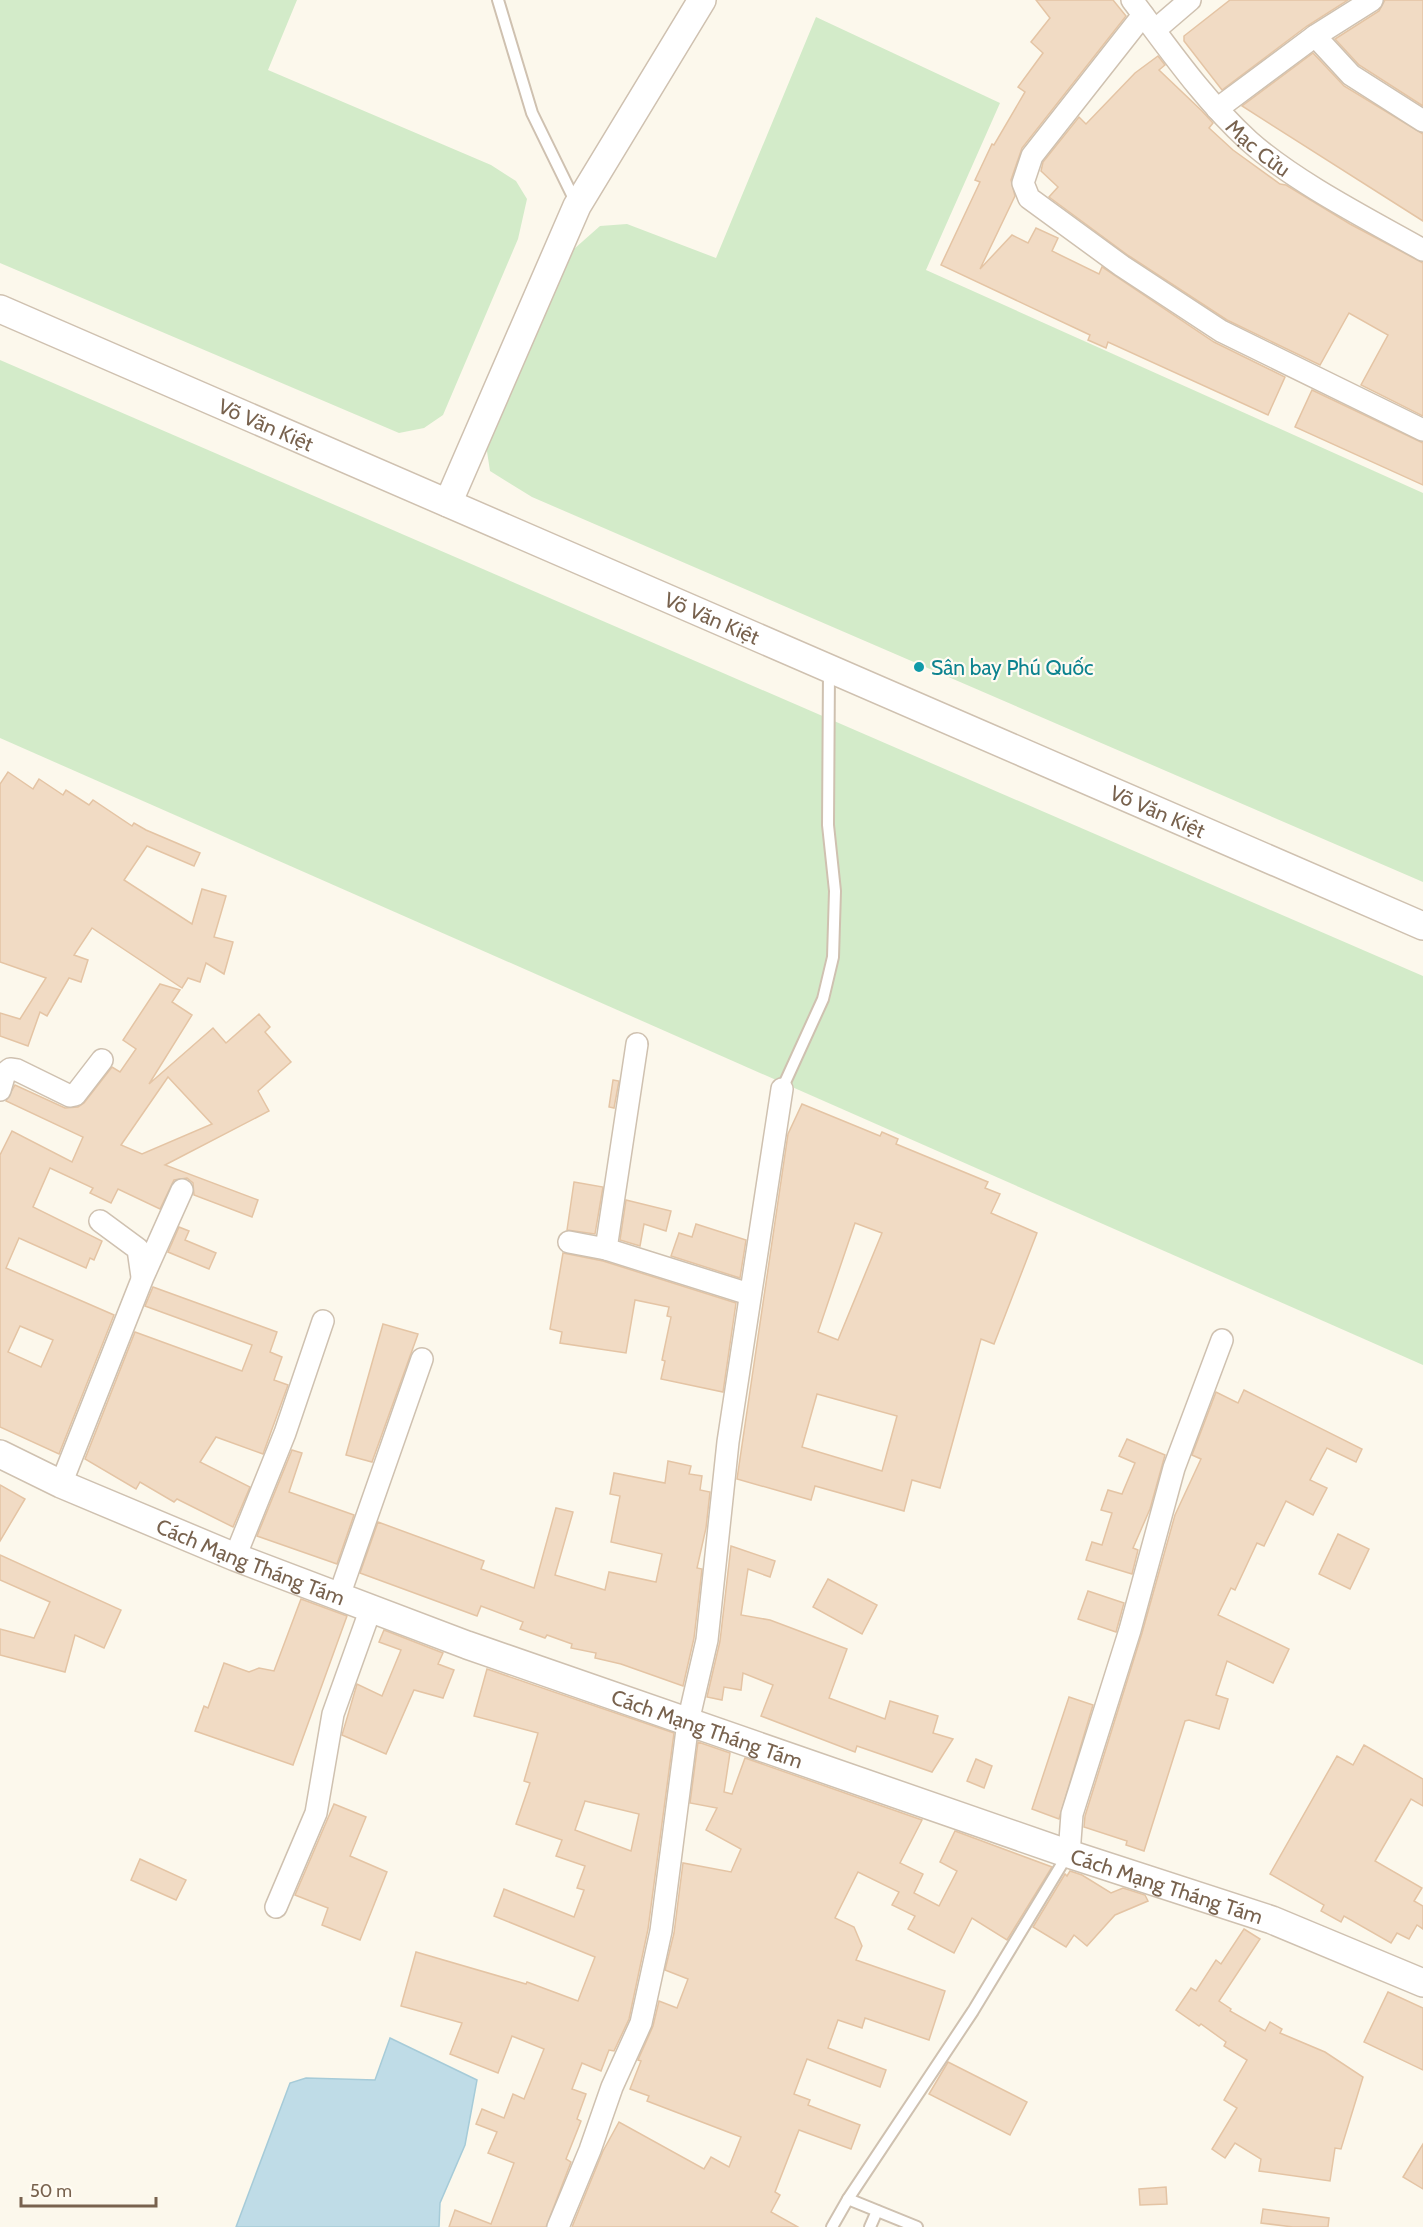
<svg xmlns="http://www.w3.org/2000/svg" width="1423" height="2227" viewBox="0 0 1423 2227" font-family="Cabin,sans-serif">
	<rect width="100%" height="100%" fill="#fcf8ec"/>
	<g fill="#d3ebc9">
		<path d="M0 0H297L268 70 491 165 516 181 527 199 518 239 443 415 424 428 399 433 0 263Z"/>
		<path d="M816 17 1000 103 926 270 1423 493V882L532 497 490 471 486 445 574 249 600 226 627 224 716 258Z"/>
		<path d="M0 360 1423 976V1365L0 738Z"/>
	</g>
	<path fill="#bfdce7" stroke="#a6cbd8" stroke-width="1.5" d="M390 2038 477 2080 465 2145 440 2203 439 2227H236L290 2083 306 2078 375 2080Z"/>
	<g fill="#f1dbc4" stroke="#e4c4a4" stroke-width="1.5" fill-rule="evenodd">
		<path d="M1036 0H1113L1126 16 1022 148 1011 180 1015 196 980 269 1012 235 1028 243 1036 228 1058 238 1052 251 1099 274 1102 267 1214 342 1285 377 1268 415 1108 342 1106 348 1088 340 1090 335 941 265 980 182 975 180 992 144 994 145 1025 92 1018 87 1043 53 1031 42 1050 18Z"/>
		<path d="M1230 0H1348L1307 26 1222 90 1184 41V36Z"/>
		<path d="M1385 0H1423V106L1359 65 1335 39 1379 11Z"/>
		<path d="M1313 53 1344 86 1423 134V221L1242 106Z"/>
		<path d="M1158 56 1165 65 1159 70 1202 111 1213 123 1209 128 1233 150 1280 184 1286 185 1350 224 1423 263V416L1361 385 1388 335 1349 313 1320 365 1227 320 1129 256 1049 197 1058 187 1041 171 1043 162 1079 117 1086 124 1135 73Z"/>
		<path d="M1312 390 1423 443V485L1295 427Z"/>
		<path d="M8 772 33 789 39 779 63 795 66 790 89 805 93 800 132 826 134 823 146 830 200 853 194 866 147 846 124 880 192 924 202 889 226 896 214 937 233 942 224 974 206 963 200 982 188 978 182 988 92 928 74 955 88 960 81 982 69 978 47 1016 40 1012 28 1046 0 1036V1013L20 1019 46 978 0 962V784Z"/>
		<path d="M160 984 180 990 172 1002 192 1015 149 1084 213 1028 226 1043 259 1014 270 1027 265 1032 291 1062 258 1091 269 1111 165 1165 258 1200 252 1217 194 1195 193 1183 187 1178 174 1180 160 1209 118 1189 111 1203 90 1193 93 1188 50 1168 33 1207 102 1241 94 1260 90 1258 86 1268 19 1238 6 1268 114 1315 59 1454 0 1427V1155L12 1131 72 1162 83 1137 6 1101 15 1085 65 1108 78 1107 84 1103 112 1067 120 1072 136 1049 123 1040ZM168 1077 212 1124 142 1154 121 1145ZM20 1326 53 1340 41 1367 8 1352Z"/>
		<path d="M613 1080 619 1081 614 1108 609 1107Z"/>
		<path d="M802 1104 880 1136 882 1132 898 1139 896 1144 988 1182 985 1188 1000 1194 991 1213 1037 1233 994 1344 981 1339 940 1488 912 1480 904 1511 815 1486 811 1500 737 1479 788 1134ZM855 1223 882 1233 838 1340 818 1332ZM817 1394 897 1416 882 1471 802 1447Z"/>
		<path d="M574 1182 603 1187 595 1234 567 1230Z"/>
		<path d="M626 1200 671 1211 666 1231 644 1224 640 1246 620 1240Z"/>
		<path d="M696 1224 746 1240 740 1278 671 1256 679 1233 692 1237Z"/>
		<path d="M179 1227 189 1231 185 1240 216 1253 209 1269 168 1252Z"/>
		<path d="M563 1253 603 1261 736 1303 723 1392 661 1379 665 1361 662 1360 671 1317 667 1316 669 1307 635 1300 626 1353 560 1343 562 1332 550 1329Z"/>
		<path d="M153 1287 277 1332 270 1352 282 1357 274 1380 288 1385 263 1454 216 1437 200 1462 250 1487 233 1527 177 1499 174 1502 140 1482 136 1489 85 1459 135 1332 242 1371 252 1345 145 1306Z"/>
		<path d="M383 1324 418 1334 372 1462 346 1455Z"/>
		<path d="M1244 1390 1362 1449 1356 1462 1327 1448 1310 1480 1327 1488 1313 1515 1286 1501 1264 1546 1257 1543 1235 1590 1231 1588 1218 1615 1289 1649 1273 1683 1227 1661 1216 1695 1228 1699 1219 1729 1189 1720 1185 1721 1144 1851 1126 1845 1127 1841 1084 1827 1085 1816 1142 1633 1175 1515 1201 1459 1192 1455 1216 1392 1238 1403Z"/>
		<path d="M1127 1439 1165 1455 1150 1509 1133 1548 1138 1550 1132 1574 1086 1560 1092 1542 1102 1545 1112 1513 1101 1510 1108 1490 1122 1494 1135 1463 1119 1456Z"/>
		<path d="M292 1450 302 1453 289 1492 354 1515 337 1564 257 1536Z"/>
		<path d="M668 1461 691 1466 689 1474 702 1476 700 1490 710 1492 706 1528 697 1568 702 1569 694 1638 683 1686 621 1664 595 1658 596 1653 571 1648 572 1644 547 1635 545 1638 520 1629 523 1622 481 1606 477 1616 360 1573 378 1522 484 1561 481 1569 534 1588 556 1508 573 1512 555 1575 605 1590 609 1572 656 1582 662 1554 611 1542 620 1496 610 1494 614 1473 665 1483Z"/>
		<path d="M0 1485 25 1499 0 1541Z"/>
		<path d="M1338 1534 1369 1549 1350 1589 1319 1574Z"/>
		<path d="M731 1546 775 1561 770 1577 748 1569 741 1615 770 1620 847 1649 829 1698 885 1719 890 1701 938 1716 933 1733 953 1739 932 1772 857 1746 855 1752 761 1716 773 1685 743 1673 741 1690 724 1687 722 1700 707 1697 720 1641Z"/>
		<path d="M0 1555 121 1610 104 1648 75 1635 65 1672 0 1655V1629L34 1638 50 1602 0 1580Z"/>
		<path d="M828 1579 877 1605 862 1634 813 1607Z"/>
		<path d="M1088 1591 1124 1603 1116 1632 1078 1619Z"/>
		<path d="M301 1599 347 1616 293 1765 195 1731 204 1706 208 1708 224 1663 249 1672 259 1668 274 1671Z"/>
		<path d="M384 1630 443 1653 438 1664 454 1670 443 1698 414 1690 386 1754 342 1735 357 1684 382 1696 401 1650 379 1642Z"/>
		<path d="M487 1669 674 1733 648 1929 629 2019 614 2051 609 2050 601 2071 582 2063 572 2089 586 2094 577 2119 581 2121 566 2159 571 2162 546 2227H449L455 2210 491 2224 514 2163 488 2153 497 2132 476 2124 482 2109 504 2118 513 2094 524 2099 544 2049 512 2036 498 2073 450 2054 462 2023 401 2006 416 1952 526 1984 527 1982 578 2001 595 1957 494 1916 504 1889 574 1917 584 1890 577 1888 585 1866 556 1856 562 1840 516 1824 530 1783 524 1781 538 1733 474 1716ZM585 1801 639 1814 631 1851 575 1830Z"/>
		<path d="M1069 1697 1093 1705 1059 1819 1032 1809Z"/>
		<path d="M698 1742 730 1753 724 1792 732 1794 745 1758 922 1820 900 1863 923 1874 914 1893 939 1906 957 1871 940 1862 955 1831 1052 1867 1007 1940 972 1918 954 1953 908 1929 915 1916 892 1905 899 1892 858 1872 835 1918 854 1927 862 1946 856 1960 945 1991 929 2040 865 2018 862 2028 838 2020 828 2048 886 2070 880 2087 807 2059 794 2094 810 2100 808 2105 860 2125 851 2149 799 2130 775 2192 780 2195 771 2212 798 2227H572L603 2151 619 2122 704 2169 711 2157 729 2167 741 2137 647 2101 649 2096 630 2089 641 2061 638 2060 653 2026 659 2001 677 2008 688 1979 665 1970 674 1933 683 1863 731 1872 741 1849 706 1830 717 1808 690 1803Z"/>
		<path d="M1364 1745 1423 1779V1806L1411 1799 1375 1861 1422 1888 1414 1901 1423 1906V1929L1417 1925 1409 1939 1397 1933 1391 1943 1344 1916 1341 1922 1321 1911 1324 1905 1270 1874 1337 1756 1353 1765Z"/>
		<path d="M976 1759 992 1766 984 1788 967 1781Z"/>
		<path d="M334 1804 366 1817 350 1856 387 1872 360 1940 322 1925 328 1908 295 1895Z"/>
		<path d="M140 1859 186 1880 176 1900 131 1880Z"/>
		<path d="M1070 1871 1082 1875 1111 1893 1123 1888 1145 1895 1148 1901 1115 1915 1087 1946 1074 1935 1066 1947 1033 1927 1065 1874 1067 1876Z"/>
		<path d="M1244 1929 1260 1939 1219 2001 1231 2009 1230 2011 1265 2031 1270 2022 1282 2029 1280 2033 1325 2052 1363 2077 1341 2149 1335 2148 1330 2181 1259 2171 1261 2159 1235 2143 1225 2158 1212 2149 1237 2108 1224 2100 1247 2060 1224 2046 1226 2042 1201 2024 1199 2026 1176 2010 1191 1988 1196 1991 1216 1960 1221 1964Z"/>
		<path d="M1388 1992 1423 2008V2070L1364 2042Z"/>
		<path d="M948 2062 1027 2102 1010 2135 929 2094Z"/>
		<path d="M1423 2144V2189L1403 2177Z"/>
		<path d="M1166 2187 1167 2204 1140 2205 1139 2189Z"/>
		<path d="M1263 2209 1329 2218 1328 2227H1293L1261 2223Z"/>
	</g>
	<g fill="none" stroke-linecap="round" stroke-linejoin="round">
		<g stroke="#cfc1b0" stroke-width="14">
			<g id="service">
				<path d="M498 0 532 113 576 203"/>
				<path d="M782 1089 823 999 833 957 835 891 828 825 829 671"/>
				<path d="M848 2199 917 2227"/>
				<path d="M832 2227 848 2199 973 2011 1068 1854"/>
				<path d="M870 2227 877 2211"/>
			</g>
		</g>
		<g stroke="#cfc1b0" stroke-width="24">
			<g id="minor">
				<path id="s1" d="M1132 0C1169 49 1203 99 1249 141 1295 182 1368 219 1423 250"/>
				<path d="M1143 15 1032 156 1023 183 1029 198 1122 266 1221 331 1423 430"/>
				<path d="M1155 30 1190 0"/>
				<path d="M1315 36 1351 75 1423 121"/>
				<path d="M1217 109 1315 36 1372 0"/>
				<path d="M0 1090 5 1073 10 1069 17 1070 70 1096 75 1095 102 1060"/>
				<path d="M100 1221 138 1249 142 1277"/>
				<path d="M569 1242 606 1249 749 1294"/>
				<path d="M606 1249 637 1044"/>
				<path d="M61 1484 143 1277 182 1190"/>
				<path d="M235 1557 285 1433 323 1321"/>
				<path d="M339 1596 422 1359"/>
				<path d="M1069 1854 1072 1814 1130 1630 1174 1468 1222 1340"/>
				<path d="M276 1907 316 1813 333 1714 371 1608"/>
				<path d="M558 2227 590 2150 612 2087 641 2023 661 1931 688 1722 707 1640 728 1442 782 1089"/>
			</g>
		</g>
		<g stroke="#cfc1b0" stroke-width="30">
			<g id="tertiary">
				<path id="s2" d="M0 309 1423 926"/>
				<path d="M448 503 577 206 702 0"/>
				<path id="s3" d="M0 1454 61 1484 235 1557 467 1645 1069 1854 1272 1920 1423 1983"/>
			</g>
		</g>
		<use href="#service" stroke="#fff" stroke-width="10"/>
		<use href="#minor" stroke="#fff" stroke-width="21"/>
		<use href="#tertiary" stroke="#fff" stroke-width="27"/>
	</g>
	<circle fill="#0f9aa8" stroke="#fffbf2" stroke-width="2" cx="919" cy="667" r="6"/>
	<g text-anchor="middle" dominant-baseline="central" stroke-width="4.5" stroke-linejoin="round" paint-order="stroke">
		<g font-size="21" fill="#78624e" stroke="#fffbf2">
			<text stroke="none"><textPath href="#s1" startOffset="195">Mạc Cửu</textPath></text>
			<text stroke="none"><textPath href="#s2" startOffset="290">Võ Văn Kiệt</textPath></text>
			<text stroke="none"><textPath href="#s2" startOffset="776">Võ Văn Kiệt</textPath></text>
			<text stroke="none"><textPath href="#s2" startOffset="1262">Võ Văn Kiệt</textPath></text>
			<text stroke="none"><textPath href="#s3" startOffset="273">Cách Mạng Tháng Tám</textPath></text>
			<text stroke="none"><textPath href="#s3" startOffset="759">Cách Mạng Tháng Tám</textPath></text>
			<text stroke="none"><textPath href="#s3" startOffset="1245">Cách Mạng Tháng Tám</textPath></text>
		</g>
		<g font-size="21" fill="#0d838f" stroke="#fffbf2" text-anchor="start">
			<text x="931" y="667">Sân bay Phú Quốc</text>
		</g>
	</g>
	<path d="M21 2197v9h135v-9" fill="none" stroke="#78624e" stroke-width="3"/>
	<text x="30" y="2197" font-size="18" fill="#78624e" stroke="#fffbf2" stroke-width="4.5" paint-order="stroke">50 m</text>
</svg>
